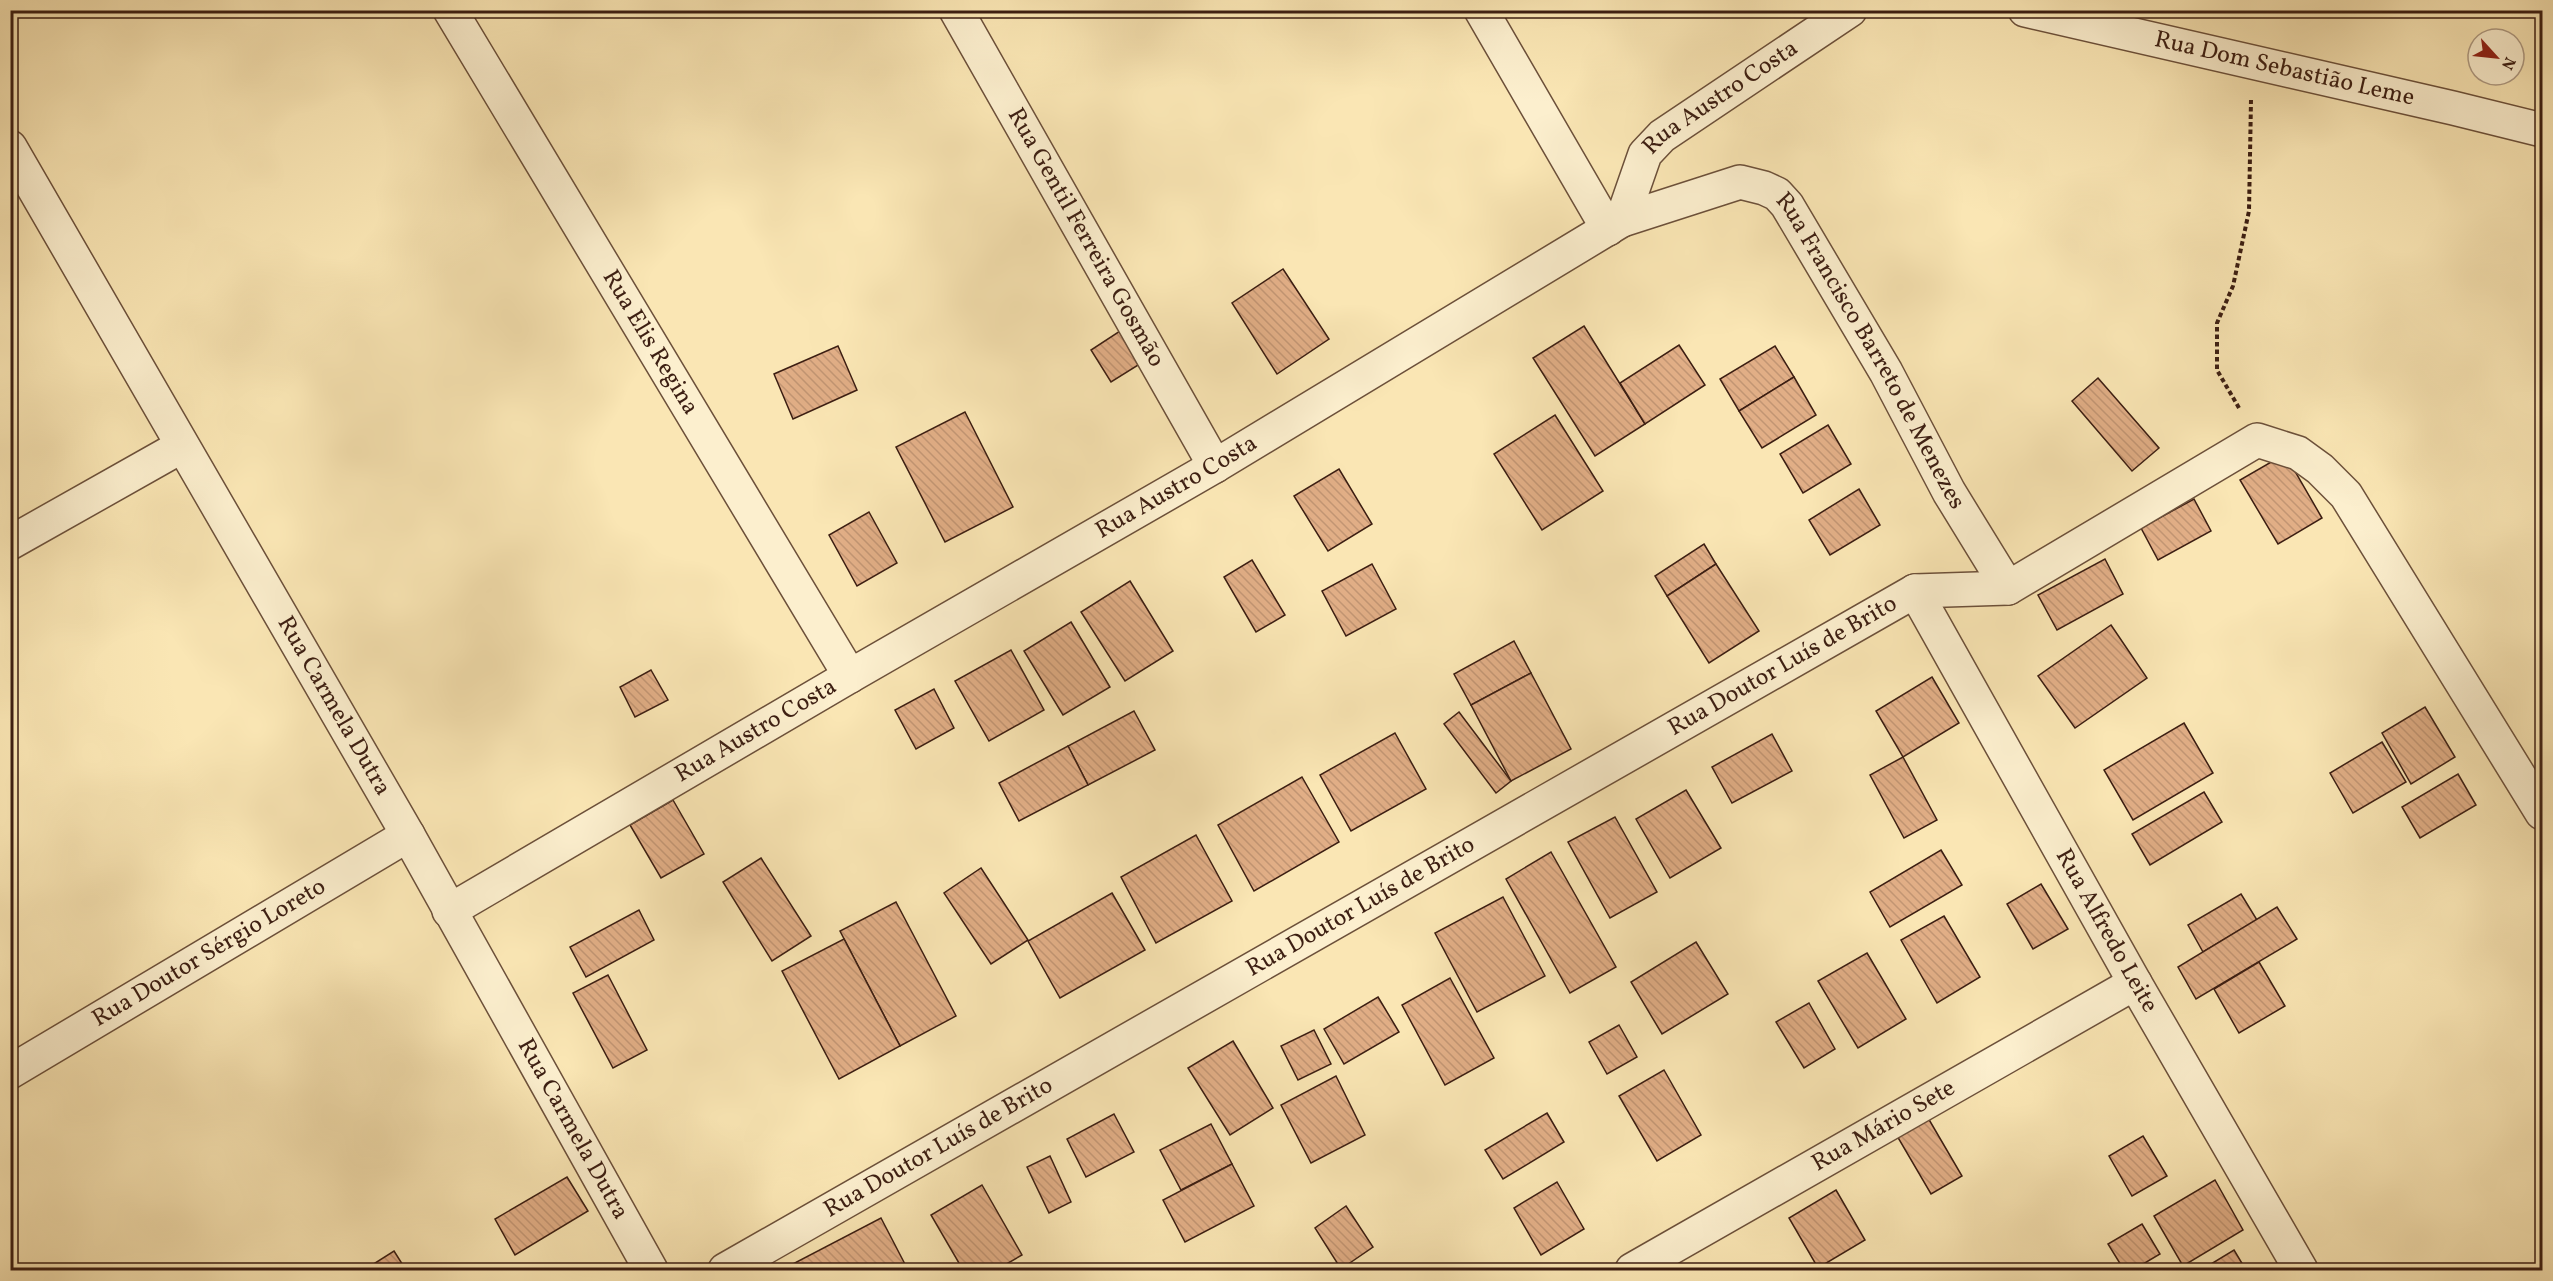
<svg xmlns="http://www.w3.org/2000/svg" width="2553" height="1281" viewBox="0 0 2553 1281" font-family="Vollkorn,serif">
	<defs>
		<pattern id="building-back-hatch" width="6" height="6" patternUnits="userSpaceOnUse" patternTransform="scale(1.5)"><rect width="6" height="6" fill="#e1ae86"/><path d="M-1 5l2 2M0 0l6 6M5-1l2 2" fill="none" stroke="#c29573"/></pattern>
	</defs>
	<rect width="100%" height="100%" fill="#fae6b4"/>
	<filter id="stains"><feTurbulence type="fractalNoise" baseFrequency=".00333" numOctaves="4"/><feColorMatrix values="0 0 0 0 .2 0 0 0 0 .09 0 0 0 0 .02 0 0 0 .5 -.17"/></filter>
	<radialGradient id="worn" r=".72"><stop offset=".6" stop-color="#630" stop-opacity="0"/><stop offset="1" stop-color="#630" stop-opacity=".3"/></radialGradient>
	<g fill="url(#building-back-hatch)" stroke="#3c1e12" stroke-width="1.5">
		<path d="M1283 269 1329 339 1277 374 1232 303Z"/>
		<path d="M1584 326 1645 424 1595 456 1533 358Z"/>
		<path d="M1123 329 1143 362 1111 382 1091 350Z"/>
		<path d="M1679 345 1705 385 1645 424 1620 383Z"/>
		<path d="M838 346 857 390 793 419 774 374Z"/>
		<path d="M1775 346 1794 377 1739 411 1720 379Z"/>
		<path d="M1794 377 1816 415 1762 448 1739 411Z"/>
		<path d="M2098 378 2159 448 2132 471 2072 401Z"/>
		<path d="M965 412 1013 507 945 542 896 447Z"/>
		<path d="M1555 415 1603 491 1542 530 1494 454Z"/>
		<path d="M1828 425 1851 464 1803 493 1780 454Z"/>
		<path d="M2285 454 2322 518 2278 544 2240 480Z"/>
		<path d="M1339 469 1372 524 1328 551 1294 496Z"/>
		<path d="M1859 489 1880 525 1830 555 1809 520Z"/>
		<path d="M2194 499 2211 531 2158 560 2141 528Z"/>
		<path d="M869 512 897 563 857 586 829 535Z"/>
		<path d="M1704 544 1716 564 1667 596 1655 576Z"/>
		<path d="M2105 559 2123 594 2057 630 2038 595Z"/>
		<path d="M1252 560 1285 615 1256 632 1224 577Z"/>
		<path d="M1372 564 1396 609 1346 636 1322 591Z"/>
		<path d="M1716 564 1759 631 1709 663 1667 596Z"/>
		<path d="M1130 581 1173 651 1125 681 1081 612Z"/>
		<path d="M1071 622 1110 687 1063 715 1024 651Z"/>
		<path d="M2111 625 2147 678 2075 728 2038 676Z"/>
		<path d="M1514 641 1531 673 1471 705 1454 674Z"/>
		<path d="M1011 650 1044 710 989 741 955 681Z"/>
		<path d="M651 670 668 700 635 717 620 687Z"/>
		<path d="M1531 673 1571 749 1511 781 1471 705Z"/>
		<path d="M1932 677 1959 723 1903 757 1876 711Z"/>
		<path d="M934 689 954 728 916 749 895 710Z"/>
		<path d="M2425 707 2455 757 2411 784 2382 733Z"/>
		<path d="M1134 711 1155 750 1088 785 1068 746Z"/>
		<path d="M1459 712 1511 781 1496 793 1444 724Z"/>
		<path d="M2184 723 2213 773 2133 820 2104 770Z"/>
		<path d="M1395 733 1426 789 1351 831 1320 775Z"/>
		<path d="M1772 734 1792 771 1732 803 1712 767Z"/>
		<path d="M2382 742 2406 782 2353 813 2330 773Z"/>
		<path d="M1068 746 1088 785 1019 821 999 783Z"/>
		<path d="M1903 757 1937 820 1904 838 1870 775Z"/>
		<path d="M2458 774 2476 805 2420 838 2402 807Z"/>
		<path d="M1302 777 1339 842 1254 891 1218 825Z"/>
		<path d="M1686 790 1721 848 1670 878 1636 819Z"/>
		<path d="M2204 792 2222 822 2150 865 2132 834Z"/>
		<path d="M673 800 704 854 661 878 630 825Z"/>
		<path d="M1615 817 1657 892 1610 918 1568 842Z"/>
		<path d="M1196 835 1232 901 1156 943 1121 877Z"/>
		<path d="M1941 850 1962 885 1890 927 1870 892Z"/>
		<path d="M1551 852 1616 967 1570 993 1506 879Z"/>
		<path d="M761 858 811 936 772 961 723 882Z"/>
		<path d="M981 868 1028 940 991 964 944 893Z"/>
		<path d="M2041 884 2068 929 2033 949 2007 904Z"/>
		<path d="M1112 893 1145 950 1060 998 1028 941Z"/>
		<path d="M2241 894 2257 920 2203 952 2188 925Z"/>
		<path d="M1503 897 1545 976 1477 1012 1435 933Z"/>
		<path d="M896 902 956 1016 900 1046 840 931Z"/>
		<path d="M2277 907 2297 939 2196 999 2178 967Z"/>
		<path d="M639 910 654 940 586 977 570 947Z"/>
		<path d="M1944 916 1980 977 1937 1003 1901 940Z"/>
		<path d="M844 939 900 1046 839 1079 782 971Z"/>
		<path d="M1696 942 1728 994 1662 1034 1631 982Z"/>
		<path d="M1867 953 1906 1019 1858 1048 1818 981Z"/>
		<path d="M2259 962 2285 1006 2239 1033 2214 989Z"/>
		<path d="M608 975 647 1050 613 1068 573 993Z"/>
		<path d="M1450 978 1494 1058 1445 1085 1402 1005Z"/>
		<path d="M1378 997 1399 1032 1344 1064 1324 1029Z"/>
		<path d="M1809 1003 1835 1049 1804 1068 1776 1022Z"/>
		<path d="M1619 1025 1637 1057 1607 1074 1589 1042Z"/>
		<path d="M1314 1030 1331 1064 1298 1080 1281 1046Z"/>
		<path d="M1233 1041 1273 1108 1230 1135 1188 1068Z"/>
		<path d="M1664 1070 1701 1135 1657 1161 1619 1096Z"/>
		<path d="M1336 1076 1365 1135 1311 1163 1281 1105Z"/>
		<path d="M1924 1111 1962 1176 1931 1194 1893 1129Z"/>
		<path d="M1547 1113 1564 1142 1503 1179 1485 1150Z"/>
		<path d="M1114 1114 1134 1152 1086 1177 1067 1139Z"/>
		<path d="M1211 1124 1232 1164 1181 1190 1160 1150Z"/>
		<path d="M2143 1136 2167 1176 2132 1196 2109 1156Z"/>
		<path d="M1050 1156 1071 1202 1049 1213 1027 1167Z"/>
		<path d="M1232 1164 1254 1206 1185 1242 1163 1200Z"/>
		<path d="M567 1177 588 1211 515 1255 495 1219Z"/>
		<path d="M2215 1180 2243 1230 2183 1266 2154 1216Z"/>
		<path d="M1557 1182 1584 1229 1541 1255 1514 1208Z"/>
		<path d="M982 1185 1022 1255 996 1270H963L931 1215Z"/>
		<path d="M1836 1190 1865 1240 1818 1268 1789 1218Z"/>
		<path d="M1346 1206 1373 1247 1341 1269 1315 1228Z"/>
		<path d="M881 1218 908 1270H789L787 1267Z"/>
		<path d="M2142 1224 2160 1254 2133 1270H2124L2108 1244Z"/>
		<path d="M2234 1250 2246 1270H2201Z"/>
		<path d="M394 1251 406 1270H364Z"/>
	</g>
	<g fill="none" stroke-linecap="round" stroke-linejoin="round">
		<g stroke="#6c503a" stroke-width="36">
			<g id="minor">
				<path id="s1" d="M450 10 850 676"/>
				<path id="s2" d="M956 10 1215 466"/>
				<path d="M1481 10 1608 229"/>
				<path id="s3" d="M2025 10 2453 108 2542 130"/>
				<path id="s4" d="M10 147 408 835 651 1270"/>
				<path id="s5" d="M1622 220 1740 182 1764 188 1777 194 1787 205 1886 372 1949 492 2008 588"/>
				<path d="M10 543 182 446"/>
				<path id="s6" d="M1915 591 2135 983 2301 1270"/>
				<path id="s7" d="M449 911 850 676 1215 466 1622 220 1645 154 1662 136 1850 10"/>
				<path id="s8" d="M10 1072 408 835"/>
				<path id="s9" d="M725 1270 1915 591 2008 588 2257 440 2298 453 2320 469 2346 495 2542 813"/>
				<path id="s10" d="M1632 1270 2135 983"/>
			</g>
		</g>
		<path stroke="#3c1e12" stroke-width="4" stroke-dasharray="4.5 3" stroke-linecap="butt" d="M2239 408 2217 370V323L2233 286 2249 211 2251 100"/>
		<use href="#minor" stroke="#fcefce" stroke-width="33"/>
	</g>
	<g text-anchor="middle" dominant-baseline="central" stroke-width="4.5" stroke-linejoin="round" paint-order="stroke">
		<g font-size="24" fill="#3c1e12" stroke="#fcefce">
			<text stroke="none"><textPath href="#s3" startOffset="266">Rua Dom Sebastião Leme</textPath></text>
			<text stroke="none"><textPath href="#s7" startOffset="1526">Rua Austro Costa</textPath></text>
			<text stroke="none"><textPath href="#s2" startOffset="262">Rua Gentil Ferreira Gosmão</textPath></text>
			<text stroke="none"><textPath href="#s1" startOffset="388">Rua Elis Regina</textPath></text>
			<text stroke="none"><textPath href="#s5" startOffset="346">Rua Francisco Barreto de Menezes</textPath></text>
			<text stroke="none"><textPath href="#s7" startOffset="842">Rua Austro Costa</textPath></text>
			<text stroke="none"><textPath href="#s9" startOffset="1218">Rua Doutor Luís de Brito</textPath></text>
			<text stroke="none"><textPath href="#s4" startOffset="646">Rua Carmela Dutra</textPath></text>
			<text stroke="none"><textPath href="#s7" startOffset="356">Rua Austro Costa</textPath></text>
			<text stroke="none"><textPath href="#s9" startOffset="732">Rua Doutor Luís de Brito</textPath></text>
			<text stroke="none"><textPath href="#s6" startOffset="390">Rua Alfredo Leite</textPath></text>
			<text stroke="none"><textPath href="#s8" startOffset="232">Rua Doutor Sérgio Loreto</textPath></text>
			<text stroke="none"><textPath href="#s10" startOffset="290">Rua Mário Sete</textPath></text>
			<text stroke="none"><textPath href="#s4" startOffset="1132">Rua Carmela Dutra</textPath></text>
			<text stroke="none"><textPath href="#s9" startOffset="246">Rua Doutor Luís de Brito</textPath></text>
		</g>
	</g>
	<rect width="2553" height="1281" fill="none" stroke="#fae6b4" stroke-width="36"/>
	<rect x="12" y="12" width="2529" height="1257" fill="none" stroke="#3c1e12" stroke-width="3"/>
	<rect x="18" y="18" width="2517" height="1245" fill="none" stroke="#3c1e12" stroke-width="1.5"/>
	<g transform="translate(2496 57) rotate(117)"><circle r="28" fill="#fcefce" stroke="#af9b83" stroke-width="1.5"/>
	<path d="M0-4.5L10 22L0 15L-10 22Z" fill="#8f2418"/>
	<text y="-9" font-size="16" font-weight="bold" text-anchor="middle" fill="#3c1e12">N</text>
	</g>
	<rect width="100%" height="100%" filter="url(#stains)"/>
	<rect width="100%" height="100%" fill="url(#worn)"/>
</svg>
